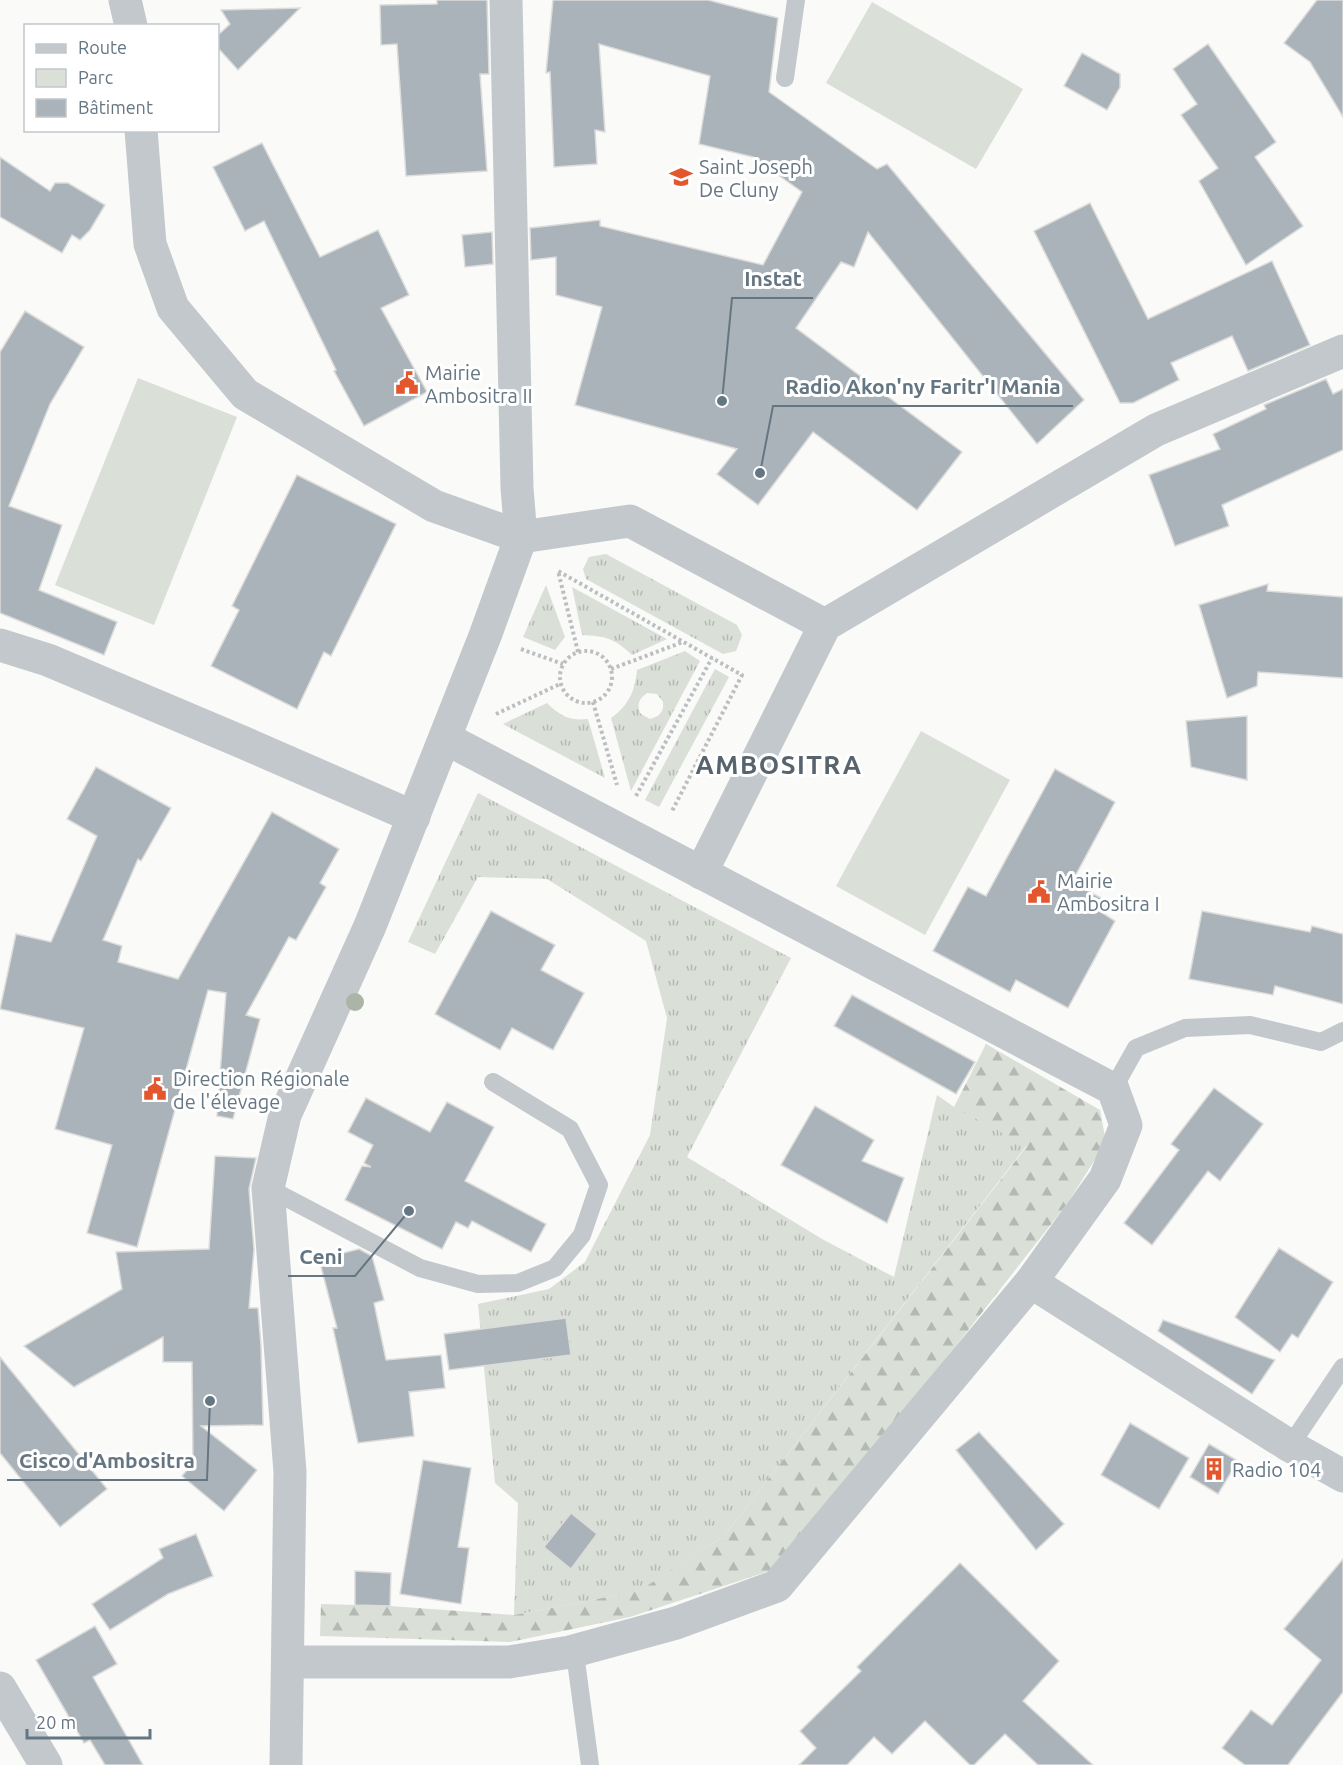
<svg xmlns="http://www.w3.org/2000/svg" width="1343" height="1765" viewBox="0 0 1343 1765" font-family="Ubuntu,sans-serif">
	<defs>
		<pattern id="grass-tufts" width="24" height="20" patternUnits="userSpaceOnUse" patternTransform="scale(1.5)"><rect width="24" height="20" fill="#dadfd7"/><path d="M3 7l-1-3M5 7V3M7 7l1-3M15 17l-1-3M17 17v-4M19 17l1-3" fill="none" stroke="#b4b9b4"/></pattern>
		<pattern id="forest-firs" width="22" height="20" patternUnits="userSpaceOnUse" patternTransform="scale(1.5)"><rect width="22" height="20" fill="#dadfd7"/><path d="M5 1l3.5 6h-7zM16 11l3.5 6h-7z" fill="#b4b9b4"/></pattern>
	</defs>
	<rect width="100%" height="100%" fill="#fafaf8"/>
	<g fill="url(#grass-tufts)" fill-rule="evenodd">
		<path d="M606 554 737 625 742 635 736 651 723 654 586 579 583 569 589 557Z"/>
		<path d="M546 585 565 637 555 650 523 637Z"/>
		<path d="M572 587 667 639 632 655C614 638 605 636 582 635Z"/>
		<path d="M685 651 700 661 631 791 611 718C628 706 635 692 637 670ZM647 693 657 694 663 702C664 712 660 716 650 719L641 714C636 705 639 699 647 693Z"/>
		<path d="M715 669 729 677 659 807 645 800Z"/>
		<path d="M547 703C560 716 570 721 588 719L605 778 503 724Z"/>
		<path d="M478 793 791 958 687 1157 822 1239 894 1277 937 1095 954 1107 1027 1145 724 1536 640 1591 514 1615 518 1503 495 1483 478 1304 549 1289 585 1262 650 1135 667 1018 646 941 547 879 478 877 435 954 408 942Z"/>
	</g>
	<path fill="url(#forest-firs)" d="M986 1044 1100 1110 1106 1142 1067 1204 890 1430 769 1571 630 1617 510 1642 320 1636 321 1604 390 1606 514 1615 639 1591 724 1536 1027 1146 954 1107Z"/>
	<g fill="#dadfd7">
		<path d="M872 2 1023 89 976 169 826 83Z"/>
		<path d="M138 378 237 417 154 625 55 585Z"/>
		<path d="M921 731 1010 780 925 935 836 886Z"/>
	</g>
	<g fill="#aab3b9" stroke="#dcdcda" stroke-width="1.5">
		<path d="M437 0H487L489 74H480L487 171 406 176 397 44 381 45 380 5 437 4Z"/>
		<path d="M553 0H708L778 18 769 92 877 169 887 164 1084 400 1037 444 868 232 854 267 841 262 796 328 962 452 917 510 813 432 758 505 717 474 737 449 575 405 602 307 556 295V257L531 260 530 228 600 220V226L763 265 802 192 753 157 699 144 710 76 599 44 605 132 595 130 597 164 554 167 550 72 546 73Z"/>
		<path d="M1317 0H1343V117L1310 62 1284 43Z"/>
		<path d="M300 8 238 70 218 48V35L230 24 221 10Z"/>
		<path d="M1208 44 1276 142 1255 157 1303 226 1246 265 1199 181 1218 168 1181 115 1197 104 1173 69Z"/>
		<path d="M1082 53 1120 74V87L1107 110 1064 86Z"/>
		<path d="M262 143 320 257 378 230 409 295 381 308 427 392 364 426 334 371 336 370 264 221 245 231 213 167Z"/>
		<path d="M0 157 50 191 55 183H68L105 205 90 230 80 240 72 235 62 253 0 217Z"/>
		<path d="M1090 203 1148 319 1272 261 1310 345 1248 371 1232 336 1171 363 1179 380 1133 403H1120L1034 231Z"/>
		<path d="M492 232 493 264 465 267 462 235Z"/>
		<path d="M25 311 84 347 50 404 9 506 62 525 39 590 117 622 104 655 0 613V352Z"/>
		<path d="M1326 379 1333 394 1343 389V450L1222 505 1229 526 1175 546 1149 475 1220 449 1213 434 1266 409 1264 405Z"/>
		<path d="M297 475 396 524 331 656 324 652 297 709 211 666 239 610 232 606Z"/>
		<path d="M1268 584 1267 591 1343 597V678L1258 672 1257 686 1227 698 1199 605Z"/>
		<path d="M1247 716V780L1191 767 1186 721Z"/>
		<path d="M96 767 171 808 141 861 138 859 103 940 122 946 118 962 178 979 272 812 339 849 320 883 326 887 296 940 289 937 246 1015 260 1019 233 1119 217 1116 226 993 208 990 137 1247 87 1233 112 1145 55 1129 84 1028 0 1009 16 934 51 942 97 836 67 819Z"/>
		<path d="M1055 769 1115 802 1072 882 1110 903 1104 914 1115 921 1068 1008 1016 980 1010 992 933 951 968 887 986 896Z"/>
		<path d="M491 911 555 945 541 970 584 993 553 1050 512 1028 500 1050 435 1014Z"/>
		<path d="M1202 911 1310 932 1312 926 1343 934V1004L1275 986 1273 995 1189 979Z"/>
		<path d="M852 995 975 1062 956 1094 834 1026Z"/>
		<path d="M1214 1088 1263 1124 1220 1181 1208 1171 1152 1245 1124 1223 1179 1150 1171 1144Z"/>
		<path d="M366 1098 430 1132 447 1102 494 1127 465 1181 546 1224 531 1252 472 1221 468 1228 456 1222 442 1249 345 1200 362 1166 371 1167 364 1163 373 1145 348 1132Z"/>
		<path d="M815 1106 874 1140 862 1161 904 1178 887 1223 781 1165Z"/>
		<path d="M215 1156 256 1158 249 1189 254 1249 249 1308H258L261 1346 263 1425 201 1426 257 1470 224 1511 182 1476 193 1463 192 1362H163V1337L74 1387 24 1346 122 1289 116 1252 209 1249Z"/>
		<path d="M1279 1248 1333 1282 1298 1338 1292 1334 1280 1352 1235 1317Z"/>
		<path d="M359 1249 372 1256 384 1300 374 1303 386 1360 441 1355 445 1388 409 1392 414 1436 358 1443 333 1328H337L319 1259Z"/>
		<path d="M566 1318 571 1355 449 1370 444 1334Z"/>
		<path d="M1163 1320 1275 1360 1252 1394 1158 1331Z"/>
		<path d="M0 1357 107 1489 60 1527 0 1453Z"/>
		<path d="M1130 1423 1189 1458 1159 1509 1101 1475Z"/>
		<path d="M979 1432 1064 1524 1036 1550 956 1450Z"/>
		<path d="M1209 1444 1238 1461 1218 1494 1190 1477Z"/>
		<path d="M423 1460 471 1468 458 1547 469 1548 461 1604 400 1594Z"/>
		<path d="M571 1513 597 1534 571 1569 544 1547Z"/>
		<path d="M196 1534 213 1576 168 1594 110 1630 92 1604 163 1558 159 1549Z"/>
		<path d="M1343 1559V1692L1288 1765H1245L1222 1748 1251 1710 1272 1725 1321 1660 1284 1629Z"/>
		<path d="M960 1563 1059 1661 1023 1701 1093 1765H1038L1005 1734 974 1765H970L925 1721 892 1754 874 1737 847 1765H799L816 1748 800 1731 861 1671 857 1667Z"/>
		<path d="M355 1571 391 1573 390 1606 355 1605Z"/>
		<path d="M95 1626 117 1664 93 1677 143 1765H105L90 1740 84 1743 36 1660Z"/>
	</g>
	<g fill="none" stroke-linecap="round" stroke-linejoin="round">
		<g stroke="#bbbfc2" stroke-width="4" stroke-dasharray="3 3" stroke-linecap="butt">
			<path d="M521 649 563 664"/>
			<circle cx="586" cy="677" r="26"/>
			<path d="M578 652 558 571 742 675 671 813"/>
			<path d="M611 669 683 642"/>
			<path d="M593 702 617 785"/>
			<path d="M496 714 560 684"/>
			<path d="M636 796 712 658"/>
		</g>
		<g stroke="#c3c8cc" stroke-width="18">
			<path d="M785 78 796 0"/>
			<path d="M1113 1089 1136 1048 1185 1028 1250 1025 1321 1042 1343 1031"/>
			<path d="M268 1188 420 1268 478 1284 518 1283 555 1268 582 1235 599 1185 570 1129 493 1082"/>
			<path d="M1290 1446 1343 1367"/>
			<path d="M570 1652 576 1661 590 1765"/>
		</g>
		<g stroke="#c3c8cc" stroke-width="33">
			<path d="M125 0 131 26"/>
			<path d="M141 130 150 244 173 308 245 394 434 506 521 537 630 521 825 625"/>
			<path d="M0 645 48 660 242 742 414 817"/>
			<path d="M701 873 825 625 1156 430 1343 351"/>
			<path d="M1031 1282 1290 1446 1343 1476"/>
			<path d="M288 1662H509L570 1652 676 1623 777 1586 1031 1282 1105 1179 1126 1125 1113 1089 445 738"/>
			<path d="M0 1688 46 1765"/>
		</g>
		<path stroke="#c3c8cc" stroke-width="33" d="M286 1765 290 1472 268 1188 285 1115 370 926 485 636 521 537 517 488 506 0"/>
	</g>
	<circle fill="#aab4a7" cx="355" cy="1002" r="9"/>
	<defs>
		<g id="school-bare" transform="scale(1.8)"><path d="M0-5L7-2L0 1L-7-2ZM-4 1L0 2.5L4 1V4Q0 6-4 4Z" fill="#e4572e" stroke="#fff" stroke-width="2.5" paint-order="stroke"/></g>
		<g id="civic-bare" transform="scale(1.8)"><path d="M-.6-6.5H3V-4.5H.6V-3L4-1V1h2V6H-6V1h2V-1L-.6-3ZM-1.2 2.5V6h2.4V2.5Z" fill="#e4572e" stroke="#fff" stroke-width="2.5" paint-order="stroke"/></g>
		<g id="building-bare" transform="scale(1.8)"><path d="M-4-6H4V6H1V3H-1V6H-4ZM-2.5-4.3h1.7v1.8h-1.7ZM.8-4.3h1.7v1.8H.8ZM-2.5-1h1.7V.8h-1.7ZM.8-1h1.7V.8H.8Z" fill="#e4572e" stroke="#fff" stroke-width="2.5" paint-order="stroke"/></g>
	</defs>
	<g fill-rule="evenodd">
		<use href="#school-bare" x="681" y="177"/>
		<use href="#civic-bare" x="407" y="383"/>
		<use href="#civic-bare" x="1039" y="892"/>
		<use href="#civic-bare" x="155" y="1089"/>
		<use href="#building-bare" x="1214" y="1469"/>
	</g>
	<g text-anchor="middle" dominant-baseline="central" stroke-width="6" stroke-linejoin="round" paint-order="stroke">
		<g font-size="20" fill="#657683" stroke="#fff" text-anchor="start">
			<text x="699" y="166">Saint Joseph<tspan x="699" dy="23">De Cluny</tspan></text>
			<text x="425" y="372">Mairie<tspan x="425" dy="23">Ambositra II</tspan></text>
			<text x="1057" y="880">Mairie<tspan x="1057" dy="23">Ambositra I</tspan></text>
			<text x="173" y="1078">Direction Régionale<tspan x="173" dy="23">de l'élevage</tspan></text>
			<text x="1232" y="1469">Radio 104</text>
		</g>
		<g font-size="26" font-weight="bold" letter-spacing="1.5" fill="#57646e" stroke="#fff">
			<text x="779" y="764">AMBOSITRA</text>
		</g>
	</g>
	<path fill="none" stroke="#657683" stroke-width="2" d="M722 401L732 298H813M760 473L773 406H1073M409 1211L355 1276H288M210 1401L207 1480H7"/>
	<g fill="#657683" stroke="#fff" stroke-width="2">
		<circle cx="722" cy="401" r="6"/>
		<circle cx="760" cy="473" r="6"/>
		<circle cx="409" cy="1211" r="6"/>
		<circle cx="210" cy="1401" r="6"/>
	</g>
	<g font-size="21" text-anchor="middle" font-weight="bold" fill="#657683" stroke="#fff" stroke-width="6" stroke-linejoin="round" paint-order="stroke">
		<text x="773" y="286">Instat</text>
		<text x="923" y="394">Radio Akon'ny Faritr'I Mania</text>
		<text x="321" y="1264">Ceni</text>
		<text x="107" y="1468">Cisco d'Ambositra</text>
	</g>
	<rect x="24" y="24" width="195" height="108" fill="#ffffff" stroke="#c1c8cd" stroke-width="1.5"/>
	<rect x="36" y="44" width="30" height="9" fill="#c3c8cc" stroke="#c1c8cd" stroke-width="1.5"/>
	<text x="78" y="54" font-size="18" fill="#657683">Route</text>
	<rect x="36" y="69" width="30" height="18" fill="#dadfd7" stroke="#c1c8cd" stroke-width="1.5"/>
	<text x="78" y="84" font-size="18" fill="#657683">Parc</text>
	<rect x="36" y="99" width="30" height="18" fill="#aab3b9" stroke="#c1c8cd" stroke-width="1.5"/>
	<text x="78" y="114" font-size="18" fill="#657683">Bâtiment</text>
	<path d="M27 1729v9h123v-9" fill="none" stroke="#657683" stroke-width="3"/>
	<text x="36" y="1729" font-size="18" fill="#657683" stroke="#ffffff" stroke-width="4.5" paint-order="stroke">20 m</text>
</svg>
